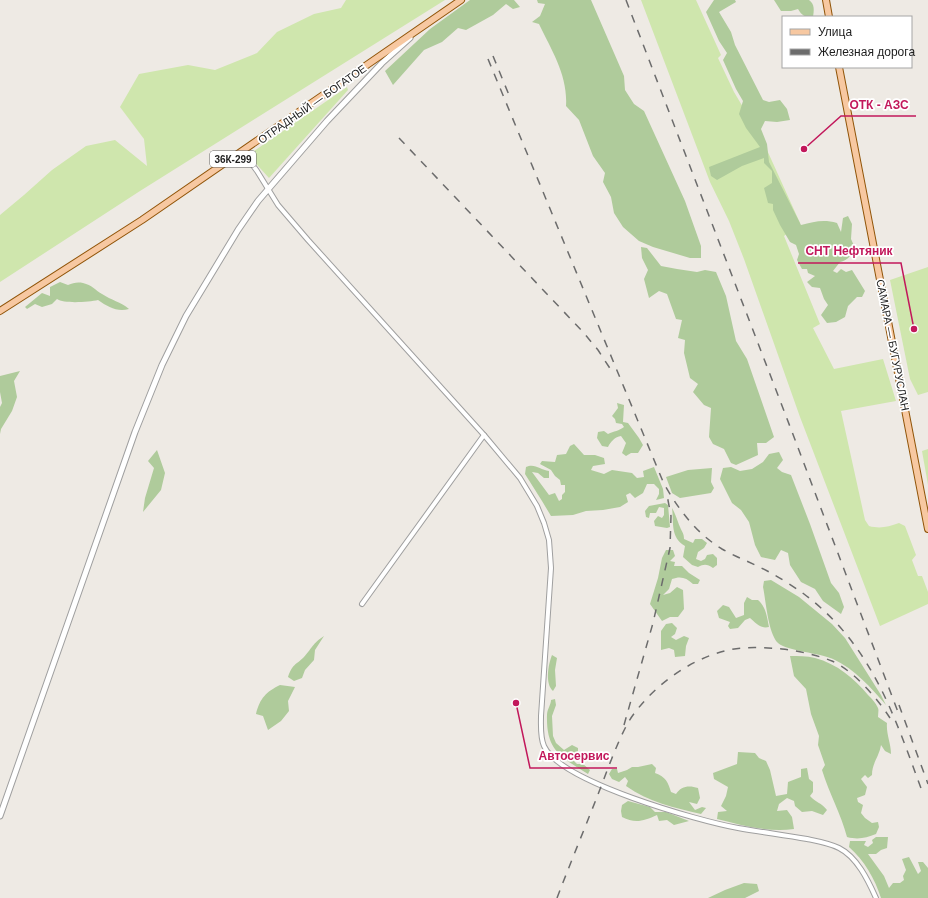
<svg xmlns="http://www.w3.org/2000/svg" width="928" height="898" viewBox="0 0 928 898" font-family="Helvetica,sans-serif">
	<rect width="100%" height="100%" fill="#eeeae4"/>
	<g fill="#cfe6ad">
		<path d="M346 0H445L140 191 0 282V215L24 195 52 170 86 146 115 140 147 166 144 139 120 107 139 74 188 65 215 70 257 53 277 32 314 14 341 8Z"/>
		<path d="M641 0H696L721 55 718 58 734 92 762 139 800 223 784 236 820 324 813 328 834 369 883 359 896 401 841 411 865 520 869 526C880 529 888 527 899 523L905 526 916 555 912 560 918 576H922L928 592V604L880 626 800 417 744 259 729 221 710 182Z"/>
		<path d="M347 87 348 90 269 178 248 155Z"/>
		<path d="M928 267V392L918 395 910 379 890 280Z"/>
		<path d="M928 449V485L922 451Z"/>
	</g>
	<g fill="#afcb9b">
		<path d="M470 0H514L520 7 513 9 506 4 493 15 466 30 458 28 442 42 424 50 393 85 385 71 430 29Z"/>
		<path d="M537 0H591L624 76 625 90 634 104 644 111 685 201 701 246V258H690L653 247 639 241 623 227 614 213 611 197 603 182 605 173 593 156 579 120 566 106C568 76 552 51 539 24L532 22 540 16 545 4 538 3Z"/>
		<path d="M714 0H735L736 2 719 12 731 32 735 45 763 100 769 102 780 100 787 109 790 120 777 122 765 121 761 129 767 144 769 162 801 225C814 222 823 219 837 223L841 232 843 218 848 216 852 224 851 239 855 248C851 256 848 260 840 262L833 271 837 273 841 269 846 272 852 270 865 291 862 297H857L848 306 845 317 836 322 827 323 821 315 828 305 824 299 820 288 812 287 807 282 815 276 808 273 807 269H802L797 260 799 254 796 245 790 242 780 225 773 210V204L768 203 764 188 772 183V171L764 163V158L742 166 717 180 711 176 709 167 760 147 746 128 739 114 743 101 736 89 723 60 727 53 719 41 706 12Z"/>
		<path d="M774 0H809C815 4 814 11 813 17 805 17 802 16 798 9L791 11H781Z"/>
		<path d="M641 247 647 248 661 266 677 269 697 272 705 270 716 272 726 296 736 341 747 359 774 437 766 443H757L758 455 736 465 731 463 724 449 713 444 709 437 711 408 704 405 693 392 698 384 690 378 684 353 685 340 678 338 682 320 676 319 667 294 659 291 649 298 644 279 648 270 642 258Z"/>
		<path d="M60 282 68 285C73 283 77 282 83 283 92 285 95 290 102 294 111 300 121 302 129 309 117 312 108 307 98 300 89 302 64 304 57 299L52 304 42 307 35 304 27 309 25 307 42 293 50 296V287Z"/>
		<path d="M20 371 14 381 17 397 12 411 1 429 0 434V407L2 403 0 392V376Z"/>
		<path d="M617 403 624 405 623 422 628 423 639 438 643 445 638 453H631L626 456 622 453 626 443 621 436C615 437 611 441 608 447L602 446 597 438 598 432 604 431 608 434C614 431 619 431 624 427L622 424 616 423 615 419 612 416 618 408Z"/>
		<path d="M574 444 584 455H595L604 458 605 464 593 466 591 470 604 474 612 470 632 473 637 478 644 477 643 471 654 467 663 489 664 498 656 500 659 494V489L654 484H647L643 493 635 498 630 493 626 495 628 502 620 507 603 510 586 511 573 515 551 516 542 501 525 474 526 467C535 463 540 470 549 471V478H544L538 473 532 472 549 495 555 493 559 501 562 499V495L565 492V485H561L560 480 555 476 551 470 540 464 542 461 555 462 557 455 566 454 570 446Z"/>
		<path d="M157 450 165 473 161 490 143 512 145 498 154 468 148 461Z"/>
		<path d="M779 452 783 460 777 468 782 472 791 475 810 524 831 583 839 593 844 607 841 614 823 601 815 589 801 582 790 565 788 553 781 550 775 560 761 557 755 545 749 522 741 510 732 503 720 479 723 468 731 467 740 471 752 469 763 462 769 454Z"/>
		<path d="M712 468 711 482 714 488 711 493 680 498 672 493 666 477 688 470Z"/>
		<path d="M665 503 668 505 670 527 667 528 655 526 654 521 658 516 662 518 664 515V508L659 507 656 513H650L649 518 646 517 645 511 649 506Z"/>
		<path d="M672 508C676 515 677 520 680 527 682 532 684 533 684 539L693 543 695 539H702L707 543 704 548 698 552 696 559 701 561 705 559 707 555 713 554 717 558V565L713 568C707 564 704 564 698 567L692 565 683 557 685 546C670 537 674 523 672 508Z"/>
		<path d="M666 550H673L675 556 670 561 675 562 674 566H682L689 573 700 580 698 584H693C686 577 680 576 672 579L669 589 663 595 670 593 677 587 683 590 684 609 678 617H670L662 621 650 604 658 578 662 558Z"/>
		<path d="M771 580 799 597 832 624 845 638 881 695 886 705C871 688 855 669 833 659 820 653 787 651 778 643 768 633 766 601 763 587L764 581Z"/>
		<path d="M747 597 752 600H758C766 607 767 617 769 627 760 629 756 623 750 618L745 620 738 628 730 629 728 626 730 622 719 618 717 611 723 605 729 607 736 618 744 615V603Z"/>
		<path d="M672 623 677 628 675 634 671 637 676 640 684 636 689 638 686 646 685 656 675 657 674 650 669 648 661 650V631L666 624Z"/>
		<path d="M324 636 315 650 314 660 305 670 302 678 294 681 288 677C293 663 295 666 304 657 313 647 312 644 324 636Z"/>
		<path d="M552 655 557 658 555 670 556 686 553 691C545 684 548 665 552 655Z"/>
		<path d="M790 656C798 656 807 656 815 658 837 664 854 678 868 695 871 698 876 703 878 708 879 710 878 714 878 717L887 723C886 734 891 743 891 754L885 751 881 745C879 757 872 763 872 775L868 778 865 775 861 779 867 787 865 795 857 798 858 802 863 805 861 813 865 818 872 823 878 822 879 827 876 834C866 838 858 840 847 837 841 814 829 793 822 770L825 765 818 745 819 736 811 714 806 689 794 676Z"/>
		<path d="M280 685 295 687 288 701 289 711 281 721 268 730 263 716 256 714C260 698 266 692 280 685Z"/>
		<path d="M555 699 556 705 552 716 553 736 556 743 564 750 572 745 578 748V755L572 759 577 764H583L590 770 588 774C561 757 546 751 547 715 547 709 551 705 551 700Z"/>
		<path d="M738 752 755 753 759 758 766 761 770 770 776 796 787 794 788 782 801 777V769L807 768 809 779 813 782V792L810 796C815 802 822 803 827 810L823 815 812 811 802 812 795 806 794 801 787 798 779 804 777 811 787 810 792 817 794 829C769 833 741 825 717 819L718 812 727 811 721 806 726 796 728 787 714 779 713 773 737 764Z"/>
		<path d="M652 764 656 768 655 773C666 777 668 782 671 792L676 794C681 786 689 785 698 788L700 798 697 804 689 802 695 810 702 807 706 808 701 814C675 808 648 802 626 786L628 781 625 777 619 782 612 779 609 774 612 769H617L618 773 627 770 632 767H638Z"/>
		<path d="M628 801 650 807 655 812H666L689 821 674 825 667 820 659 821 657 815C644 821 635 824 622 817L621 811 622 805Z"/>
		<path d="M876 837H888L887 848 881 850 876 854H868L884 876 889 888 893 883H900L904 880 903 876 906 870 902 859 909 857 918 874 921 871 918 862H923L928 868V898H881C875 879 864 860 849 847L850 841H866L864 845 868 847 873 843 872 840Z"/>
		<path d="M744 883 757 884 759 891 745 898H708L725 890Z"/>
	</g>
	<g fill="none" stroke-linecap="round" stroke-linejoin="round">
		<g stroke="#9f9f9f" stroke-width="6">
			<g id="minor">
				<path d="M243 152 257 171 278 205 308 240 484 435 520 478 537 506 544 523 549 540 551 568 541 716C541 725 540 737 544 746 560 782 699 821 738 828 761 832 784 835 807 839 817 841 829 843 839 848 857 857 868 880 876 898"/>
				<path d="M362 604 484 435"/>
			</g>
		</g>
		<g stroke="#9f9f9f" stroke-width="7">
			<path id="tertiary" d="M0 816 135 432 162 365 186 316 238 230 258 201 327 121 382 63 410 38"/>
		</g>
		<g stroke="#905408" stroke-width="8">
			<g id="primary">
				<path d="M826 0 829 17"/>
				<path d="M839 67 928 529"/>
				<path d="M0 311 142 220 461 0"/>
			</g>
		</g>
		<use href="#minor" stroke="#fff" stroke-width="4"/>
		<use href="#tertiary" stroke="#fff" stroke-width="5"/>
		<use href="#primary" stroke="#f7c8a1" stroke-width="6"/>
		<g stroke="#6c6c6c" stroke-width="1.5" stroke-dasharray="8 8" stroke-linecap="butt">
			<path d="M626 0 786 416 898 712"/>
			<path d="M493 56 509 95"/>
			<path d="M488 59 664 484C679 510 696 533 722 549 738 558 755 564 771 573 782 579 794 587 804 594 872 645 894 715 922 791"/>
			<path d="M399 138 583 332 598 350 613 373"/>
			<path d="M899 705 928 784"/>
			<path d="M624 725 653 623 670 548 671 516 667 495"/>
			<path d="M557 898C570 864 584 830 597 797 606 774 617 742 629 721 652 685 699 651 743 648 756 647 769 648 782 649 799 651 817 655 832 661 854 671 877 698 890 718"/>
		</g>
	</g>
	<g text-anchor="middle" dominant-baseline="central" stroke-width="3.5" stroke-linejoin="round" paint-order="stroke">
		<rect fill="#fff" stroke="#626262" stroke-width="1" x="210" y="151" width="46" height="16" rx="3"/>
		<g font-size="10" font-weight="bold" fill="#1e1e1e">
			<text x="233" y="159">36К-299</text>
		</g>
		<g font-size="11" fill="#1e1e1e" stroke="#fff">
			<text transform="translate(312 104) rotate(-35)">ОТРАДНЫЙ — БОГАТОЕ</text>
			<text transform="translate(893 345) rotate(79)">САМАРА — БУГУРУСЛАН</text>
		</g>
	</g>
	<path fill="none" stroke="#c2185b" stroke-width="1.5" d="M804 149L841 116H916M914 329L901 263H798M516 703L530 768H617"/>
	<g fill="#c2185b" stroke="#fff" stroke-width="1.5">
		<circle cx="804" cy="149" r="4"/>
		<circle cx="914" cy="329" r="4"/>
		<circle cx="516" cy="703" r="4"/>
	</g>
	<g font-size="12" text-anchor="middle" font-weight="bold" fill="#c2185b" stroke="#fff" stroke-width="3.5" stroke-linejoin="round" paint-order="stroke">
		<text x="879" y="109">ОТК - АЗС</text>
		<text x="849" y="255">СНТ Нефтяник</text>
		<text x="574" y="760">Автосервис</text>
	</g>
	<rect x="782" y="16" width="130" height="52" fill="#ffffff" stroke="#a5a5a5"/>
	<rect x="790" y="29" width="20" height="6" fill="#f7c8a1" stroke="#a5a5a5"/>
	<text x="818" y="36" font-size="12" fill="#1e1e1e">Улица</text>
	<rect x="790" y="49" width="20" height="6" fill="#6c6c6c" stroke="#a5a5a5"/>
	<text x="818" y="56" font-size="12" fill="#1e1e1e">Железная дорога</text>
</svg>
